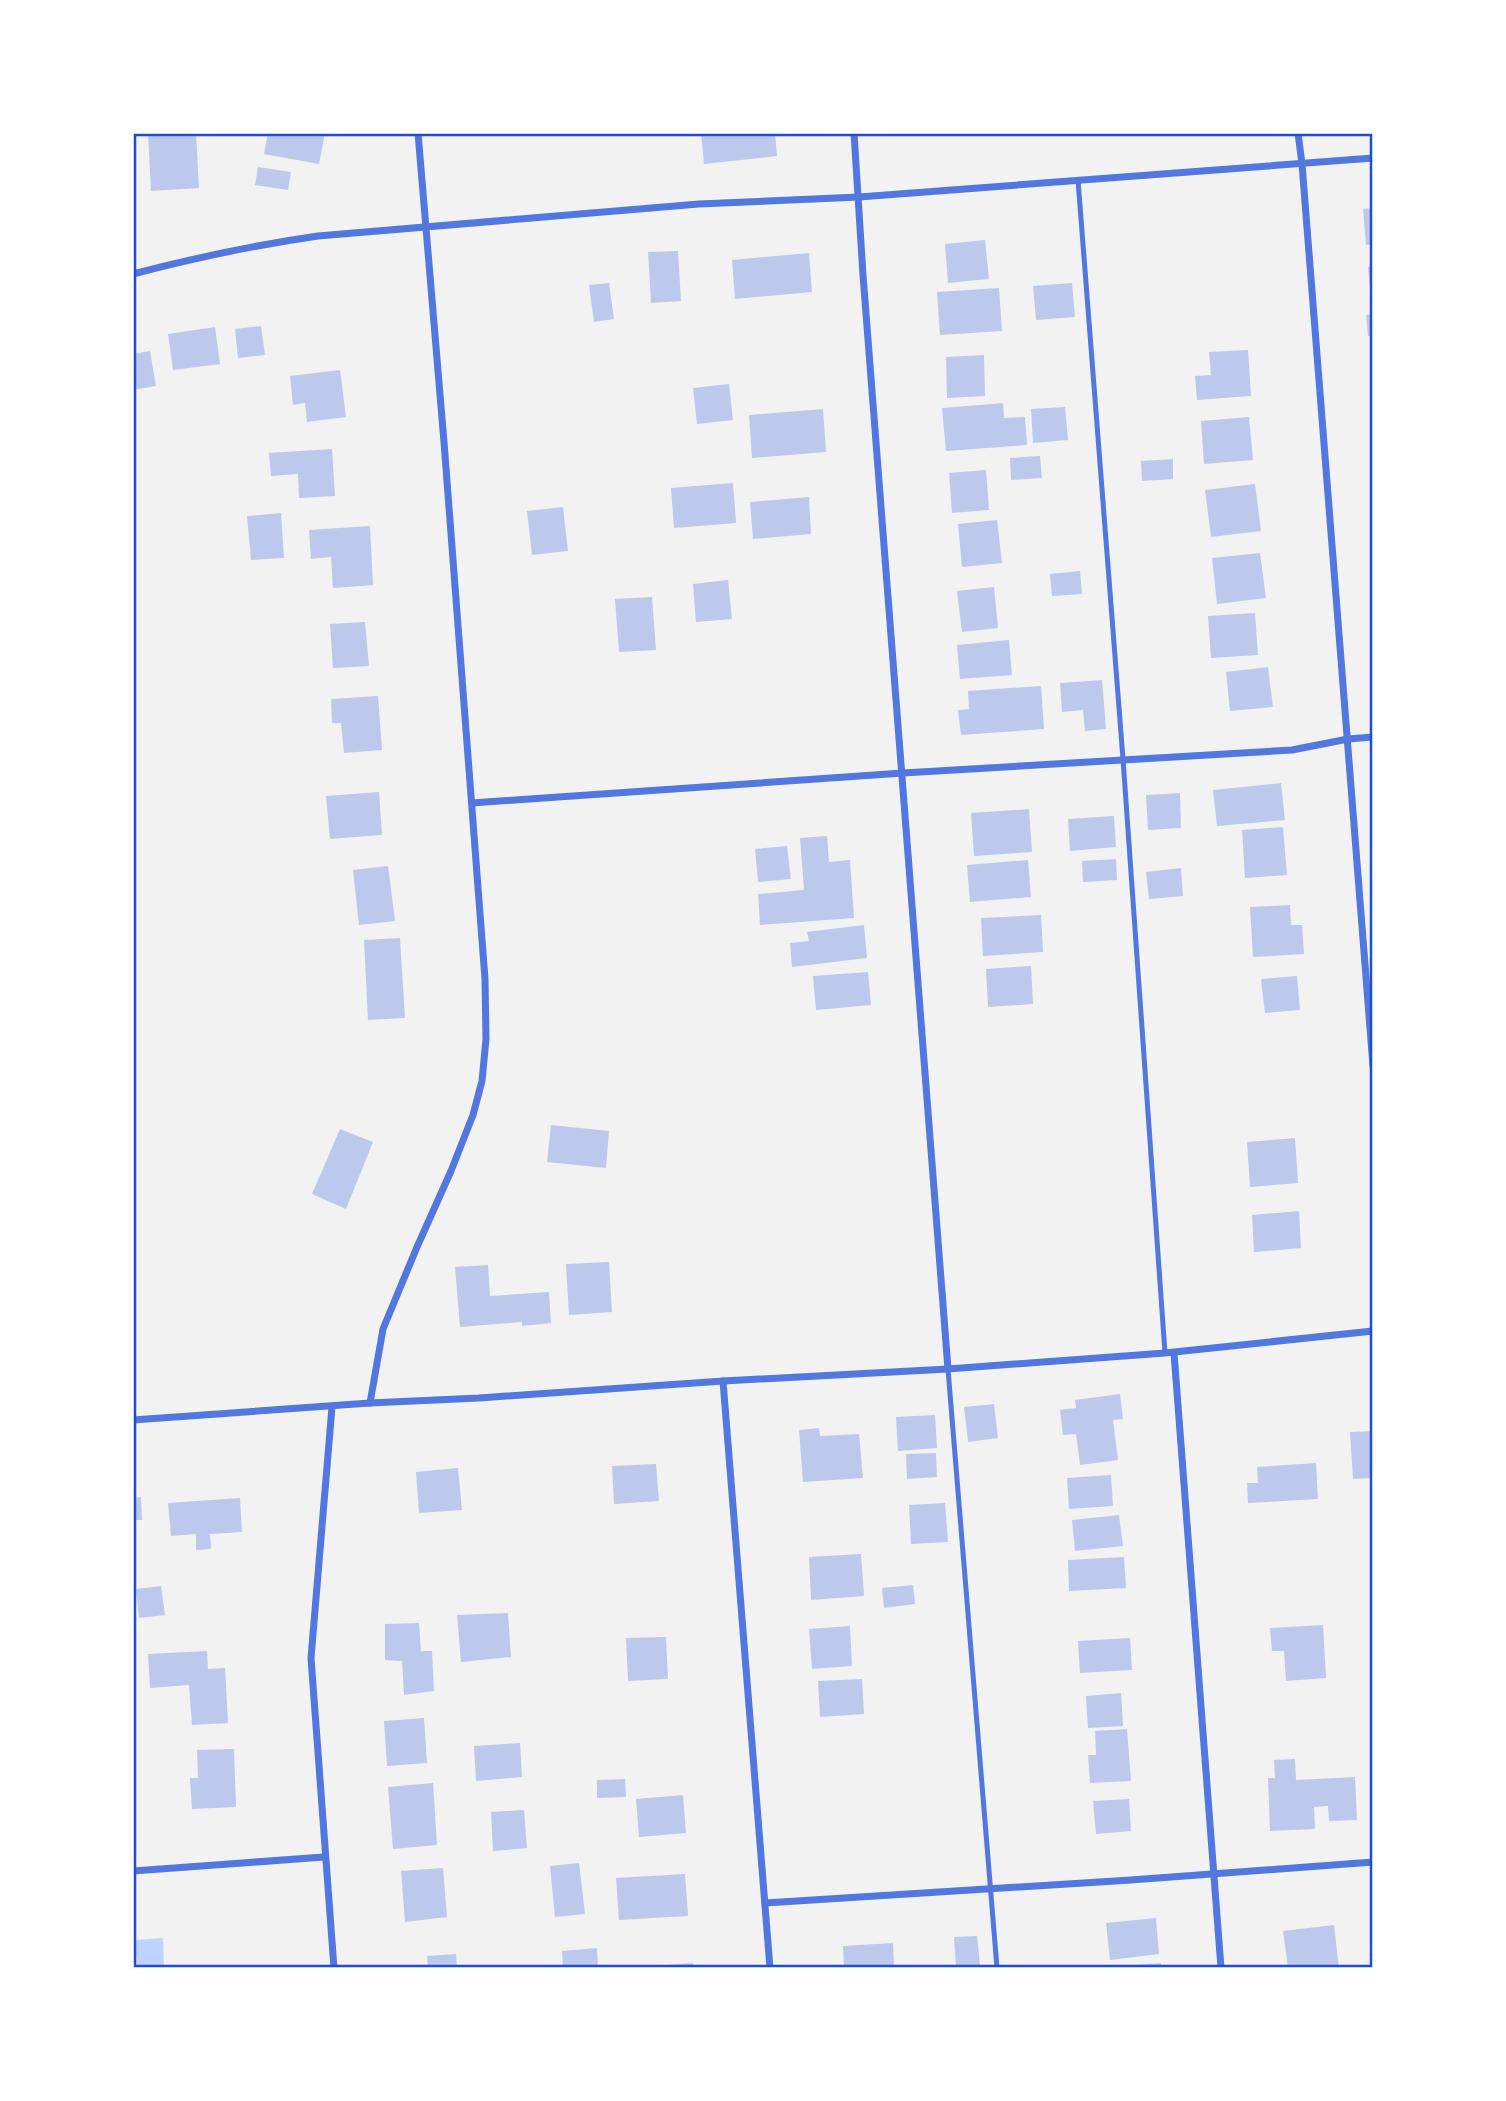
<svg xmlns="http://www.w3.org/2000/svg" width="1506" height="2101" viewBox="0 0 1506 2101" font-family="Overpass,sans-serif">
	<rect width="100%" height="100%" fill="#f2f2f2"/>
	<path fill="#bfd3fe" d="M163 1938 164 1968H137L135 1940Z"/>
	<g fill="#bdc9ec">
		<path d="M148 133H196L199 188 151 191Z"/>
		<path d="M268 133H325L319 164 264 154Z"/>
		<path d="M701 133H775L777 156 704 164Z"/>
		<path d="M258 167 291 172 288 190 255 185Z"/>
		<path d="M1373 208V244L1366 245 1363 209Z"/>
		<path d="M985 240 989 279 948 283 945 244Z"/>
		<path d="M678 251 681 301 651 303 648 252Z"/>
		<path d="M809 253 812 292 735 299 732 260Z"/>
		<path d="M1373 266V296H1371L1368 267Z"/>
		<path d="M609 283 614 319 594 322 589 285Z"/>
		<path d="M1072 283 1075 317 1036 320 1033 286Z"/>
		<path d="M999 288 1002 331 940 335 937 292Z"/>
		<path d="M1373 314V335L1368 336 1366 315Z"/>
		<path d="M261 326 265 355 238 358 235 329Z"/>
		<path d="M215 327 220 364 173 370 168 334Z"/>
		<path d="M1248 350 1251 396 1197 400 1195 376 1211 375 1209 352Z"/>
		<path d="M150 351 156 386 133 390V354Z"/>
		<path d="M984 355 985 396 947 398 946 357Z"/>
		<path d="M340 370 346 417 307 422 305 403 293 405 290 376Z"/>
		<path d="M729 384 733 420 697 424 693 388Z"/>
		<path d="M1003 403 1004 418 1025 417 1027 445 946 451 942 408Z"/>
		<path d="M1065 407 1068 440 1033 443 1031 409Z"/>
		<path d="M823 409 826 452 752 458 749 415Z"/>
		<path d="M1249 417 1253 460 1204 464 1201 421Z"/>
		<path d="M332 449 335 496 299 498 298 474 271 476 269 453Z"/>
		<path d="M1040 456 1042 478 1011 480 1010 458Z"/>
		<path d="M1173 459V479L1142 481 1141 461Z"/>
		<path d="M986 470 989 510 952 513 949 473Z"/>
		<path d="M733 483 736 523 674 528 671 488Z"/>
		<path d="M1255 484 1261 531 1211 537 1205 490Z"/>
		<path d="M809 497 811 534 753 539 750 502Z"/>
		<path d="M563 507 568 551 532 555 527 511Z"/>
		<path d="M281 513 284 558 251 560 247 516Z"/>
		<path d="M997 520 1002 563 962 567 958 524Z"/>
		<path d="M370 526 373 585 333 588 331 557 311 559 309 530Z"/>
		<path d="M1260 553 1266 598 1217 604 1212 558Z"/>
		<path d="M1080 571 1082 594 1052 596 1050 574Z"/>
		<path d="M728 580 732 619 696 622 693 584Z"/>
		<path d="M994 587 998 628 962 632 957 591Z"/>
		<path d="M652 597 656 650 619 652 615 599Z"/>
		<path d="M1255 613 1258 655 1211 658 1208 616Z"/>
		<path d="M365 622 369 666 333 668 330 624Z"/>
		<path d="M1009 640 1012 675 960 679 957 645Z"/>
		<path d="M1268 667 1273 707 1230 711 1226 672Z"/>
		<path d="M1102 680 1106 729 1085 731 1083 710 1062 712 1060 683Z"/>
		<path d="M1041 686 1044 729 961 735 958 710 969 709 968 691Z"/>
		<path d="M378 696 382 750 344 753 341 723H332L331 699Z"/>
		<path d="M1281 783 1285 820 1217 826 1213 790Z"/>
		<path d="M379 792 382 835 330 839 326 796Z"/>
		<path d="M1180 793 1181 828 1148 830 1146 795Z"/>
		<path d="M1029 809 1032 852 974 856 971 813Z"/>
		<path d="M1114 816 1116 847 1070 851 1068 819Z"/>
		<path d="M1283 827 1287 875 1245 878 1242 830Z"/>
		<path d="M827 836 829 862 850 860 854 918 760 925 758 894 804 890 800 838Z"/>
		<path d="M787 846 791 879 758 882 755 849Z"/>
		<path d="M1116 859 1117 880 1083 882 1082 861Z"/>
		<path d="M1028 860 1031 897 970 902 967 865Z"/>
		<path d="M388 866 395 921 359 925 353 870Z"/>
		<path d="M1181 868 1183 896 1149 899 1146 872Z"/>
		<path d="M1290 905 1291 925H1302L1304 954 1253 957 1250 907Z"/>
		<path d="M1041 915 1043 952 983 956 981 918Z"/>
		<path d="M864 925 867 958 792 967 790 943 809 941 807 932Z"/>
		<path d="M400 938 405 1018 368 1020 364 940Z"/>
		<path d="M1031 966 1033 1004 988 1007 986 969Z"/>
		<path d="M868 972 871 1005 816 1010 813 976Z"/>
		<path d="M1297 976 1300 1010 1265 1013 1261 979Z"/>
		<path d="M551 1125 609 1131 606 1168 547 1162Z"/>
		<path d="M340 1129 373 1142 346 1209 312 1194Z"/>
		<path d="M1295 1138 1298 1183 1250 1187 1247 1142Z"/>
		<path d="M1299 1211 1301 1248 1254 1252 1252 1215Z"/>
		<path d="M609 1262 612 1312 569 1315 566 1264Z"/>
		<path d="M488 1265 490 1296 549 1292 551 1323 522 1326V1322L460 1327 455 1267Z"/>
		<path d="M1120 1394 1123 1419 1113 1420 1118 1460 1080 1465 1076 1434 1063 1435 1060 1410 1076 1408 1075 1400Z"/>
		<path d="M994 1404 998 1438 968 1442 964 1407Z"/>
		<path d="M935 1415 937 1448 898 1451 896 1417Z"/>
		<path d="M819 1428 820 1436 859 1434 863 1478 803 1482 799 1430Z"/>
		<path d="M1373 1431V1478L1353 1479 1350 1432Z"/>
		<path d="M936 1453 937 1477 907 1479 906 1454Z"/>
		<path d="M1316 1463 1318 1499 1248 1503 1247 1483H1258L1257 1467Z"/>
		<path d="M656 1464 659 1501 614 1504 612 1466Z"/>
		<path d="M458 1468 462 1510 419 1513 416 1472Z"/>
		<path d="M1111 1475 1113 1506 1069 1509 1067 1478Z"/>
		<path d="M141 1497 142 1520H133V1498Z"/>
		<path d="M240 1498 242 1532 210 1534 211 1549 196 1550V1534L171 1536 168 1503Z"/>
		<path d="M945 1503 948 1542 911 1544 909 1505Z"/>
		<path d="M1119 1515 1123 1546 1075 1551 1072 1520Z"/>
		<path d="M861 1554 864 1596 811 1600 809 1557Z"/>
		<path d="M1124 1557 1126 1588 1069 1591 1068 1560Z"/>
		<path d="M913 1585 915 1604 884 1608 882 1588Z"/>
		<path d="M161 1586 165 1615 139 1618 136 1589Z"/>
		<path d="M508 1613 511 1657 461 1662 457 1615Z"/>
		<path d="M419 1623 421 1651H432L434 1691 404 1695 402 1661 385 1660V1624Z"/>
		<path d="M1323 1625 1326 1678 1286 1681 1284 1651H1272L1270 1628Z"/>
		<path d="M850 1626 852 1666 812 1669 809 1629Z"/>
		<path d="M666 1637 668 1679 628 1681 626 1638Z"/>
		<path d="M1130 1638 1132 1670 1080 1673 1078 1641Z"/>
		<path d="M207 1651 208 1669 225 1668 228 1723 192 1725 189 1685 150 1688 148 1654Z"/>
		<path d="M862 1679 864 1714 820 1717 818 1681Z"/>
		<path d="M1121 1693 1123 1726 1088 1728 1086 1696Z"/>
		<path d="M424 1718 427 1763 387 1766 384 1721Z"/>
		<path d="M1127 1729 1131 1781 1090 1783 1088 1755H1096L1095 1731Z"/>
		<path d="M520 1743 522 1777 476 1781 474 1746Z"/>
		<path d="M234 1749 236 1807 192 1809 190 1778H198L197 1750Z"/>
		<path d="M1295 1759 1296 1780 1355 1777 1357 1820 1329 1821 1328 1806 1314 1807 1315 1829 1270 1831 1268 1778H1275L1274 1760Z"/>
		<path d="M625 1779 626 1797 597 1798V1780Z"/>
		<path d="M433 1783 437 1845 393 1849 388 1787Z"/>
		<path d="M683 1795 686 1833 639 1837 636 1799Z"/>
		<path d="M1129 1799 1131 1831 1096 1834 1093 1801Z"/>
		<path d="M524 1810 527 1848 493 1851 491 1812Z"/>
		<path d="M579 1863 585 1914 555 1917 550 1866Z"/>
		<path d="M443 1868 447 1917 405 1922 401 1871Z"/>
		<path d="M685 1874 688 1916 619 1920 616 1878Z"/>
		<path d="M1156 1918 1159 1954 1110 1960 1106 1923Z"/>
		<path d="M1334 1925 1339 1968H1288L1283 1931Z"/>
		<path d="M977 1936 980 1965 956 1966 954 1937Z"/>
		<path d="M893 1943 894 1968H844L843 1946Z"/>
		<path d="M597 1948 598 1968H563L562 1951Z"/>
		<path d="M456 1954 457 1968H428L427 1956Z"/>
		<path d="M693 1963 694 1968H655L654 1966Z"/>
		<path d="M1161 1963V1968H1120V1966Z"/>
	</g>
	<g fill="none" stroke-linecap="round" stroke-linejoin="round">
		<g stroke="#5277de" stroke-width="5">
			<path d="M1078 180 1123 759 1165 1353"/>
			<path d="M948 1369 997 1968"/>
		</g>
		<g stroke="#5277de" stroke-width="7">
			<path d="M854 133 863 275 948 1369"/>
			<path d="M1298 133 1302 164 1373 1066"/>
			<path d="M133 274C194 258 255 245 318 236L699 204 859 197 1373 158"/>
			<path d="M472 803 903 773 1292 750 1348 739 1373 737"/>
			<path d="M1174 1353 1221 1968"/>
			<path d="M723 1381 770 1968"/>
			<path d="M370 1403 383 1329 417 1247 451 1171 473 1115 482 1081 486 1039 485 979 444 442 418 133"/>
			<path d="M332 1407 311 1658 334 1968"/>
			<path d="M133 1420 370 1403 479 1398 723 1381 948 1369 1165 1353 1373 1331"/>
			<path d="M133 1871 324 1857"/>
			<path d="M765 1903 1131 1880 1373 1862"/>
		</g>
	</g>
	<rect width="1506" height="2101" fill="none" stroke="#ffffff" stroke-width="270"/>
	<rect x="135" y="135" width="1236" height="1831" fill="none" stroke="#1d4ed8" stroke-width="2.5"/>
</svg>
